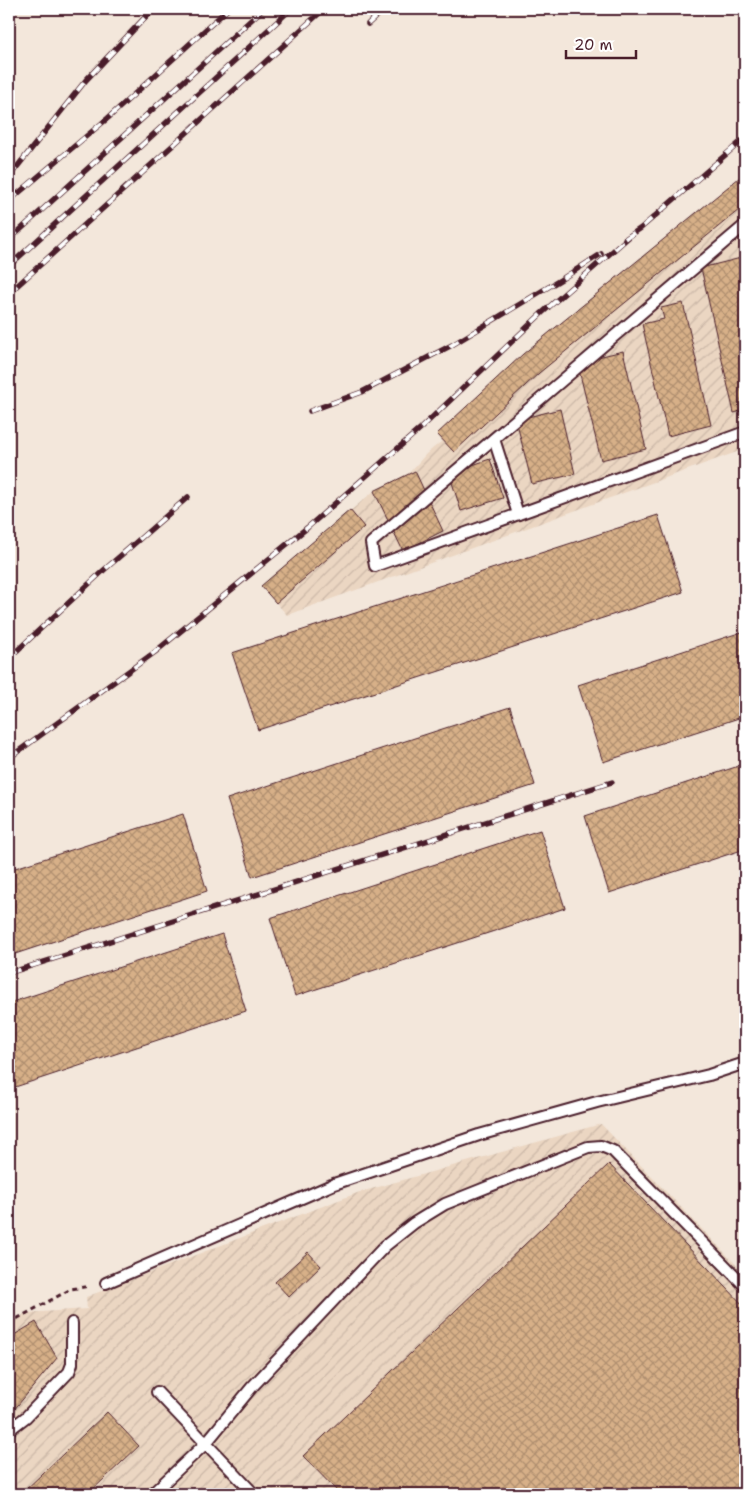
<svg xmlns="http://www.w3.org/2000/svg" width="754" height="1503" viewBox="0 0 754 1503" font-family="'Shantell Sans',sans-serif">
	<defs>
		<pattern id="industrial-furrows" width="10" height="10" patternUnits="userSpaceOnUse" patternTransform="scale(1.25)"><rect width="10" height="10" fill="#ebd6c2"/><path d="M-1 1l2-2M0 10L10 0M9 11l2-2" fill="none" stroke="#cbb7a7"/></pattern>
		<pattern id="building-cross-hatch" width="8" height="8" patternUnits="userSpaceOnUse" patternTransform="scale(1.25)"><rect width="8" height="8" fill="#d7b088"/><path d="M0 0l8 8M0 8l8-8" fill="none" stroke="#b08f6f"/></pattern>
	</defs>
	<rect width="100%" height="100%" fill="#f3e7db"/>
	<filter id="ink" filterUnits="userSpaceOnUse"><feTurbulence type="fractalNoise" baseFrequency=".02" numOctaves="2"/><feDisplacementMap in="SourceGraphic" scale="10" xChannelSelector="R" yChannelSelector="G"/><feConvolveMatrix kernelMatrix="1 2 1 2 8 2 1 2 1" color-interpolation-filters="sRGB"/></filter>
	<g filter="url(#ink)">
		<g fill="url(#industrial-furrows)">
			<path d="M745 173V449L287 615 261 586 374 491 409 473 426 454 442 441 437 434 523 354Z"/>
			<path d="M601 1124 745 1274V1494H9V1324L26 1313 87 1309 86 1297 357 1193Z"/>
		</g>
		<g fill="url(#building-cross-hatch)" stroke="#4a1f2b">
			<path d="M745 173V205L539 373 454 452 437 434 523 354Z"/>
			<path d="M745 257V410L734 413 701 268Z"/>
			<path d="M683 303 711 425 668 436 642 324 664 319 661 308Z"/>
			<path d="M623 351 646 449 601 460 577 362Z"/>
			<path d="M560 409 575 474 532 484 516 420Z"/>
			<path d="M490 459 503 498 461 511 449 473Z"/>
			<path d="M415 471 443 531 403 551 374 491Z"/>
			<path d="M350 510 364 527 276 603 261 586Z"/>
			<path d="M658 515 683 592 258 730 232 653Z"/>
			<path d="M745 631V716L603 762 578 685Z"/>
			<path d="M510 707 535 785 252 877 227 799Z"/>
			<path d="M745 764V849L609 893 585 816Z"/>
			<path d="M183 814 207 891 9 956V870Z"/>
			<path d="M540 830 565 908 295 996 270 918Z"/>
			<path d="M222 934 246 1011 9 1089V1003Z"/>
			<path d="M609 1164 745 1307V1494H340L303 1456Z"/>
			<path d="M308 1252 321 1266 289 1297 275 1282Z"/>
			<path d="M36 1322 57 1358 13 1411 9 1414V1338Z"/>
			<path d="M107 1412 139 1446 88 1494H21Z"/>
		</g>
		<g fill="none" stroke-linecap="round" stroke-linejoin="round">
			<g stroke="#4a1f2b" stroke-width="14">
				<g id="lane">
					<path d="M745 225 371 543 375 566 745 432"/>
					<path d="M494 439 518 514"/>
					<path d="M106 1283 334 1184 479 1135 597 1102 709 1075 745 1063"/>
					<path d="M157 1392 254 1494"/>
					<path d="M9 1430 26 1417 69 1372 72 1364V1323"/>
					<path d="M152 1494 206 1443 252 1387 385 1246 414 1223 445 1204 588 1147 601 1146 613 1151 745 1286"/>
				</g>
			</g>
			<path stroke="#4a1f2b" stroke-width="3" stroke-dasharray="5 4" stroke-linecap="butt" d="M9 1323 71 1289 90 1286"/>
			<use href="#lane" stroke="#fff" stroke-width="10"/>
			<g stroke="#4a1f2b" stroke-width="5.5">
				<g id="rail">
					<path d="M368 24 384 9"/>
					<path d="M9 177 86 80 153 9"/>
					<path d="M9 201 108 118 228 9"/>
					<path d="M625 239 641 228 745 138"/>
					<path d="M9 240 263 9"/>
					<path d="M9 266 291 9"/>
					<path d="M9 293 324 9"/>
					<path d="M310 411 362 392 452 345 560 280 601 254"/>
					<path d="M9 658 104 570 188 497"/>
					<path d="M9 758 155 652 308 527 421 428 542 313 631 235"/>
					<path d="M9 973 612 782"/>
				</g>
			</g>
			<use href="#rail" stroke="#fff" stroke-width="4" stroke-dasharray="11" stroke-linecap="butt"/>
		</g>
	</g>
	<rect width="754" height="1503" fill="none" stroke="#fff" stroke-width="30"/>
	<rect x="15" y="15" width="724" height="1473" fill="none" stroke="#4a1f2b" stroke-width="2" filter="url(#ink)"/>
	<path d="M566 50v8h70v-8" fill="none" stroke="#4a1f2b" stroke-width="2.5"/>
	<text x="574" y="50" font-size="15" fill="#4a1f2b" stroke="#ffffff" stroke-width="4" paint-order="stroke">20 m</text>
</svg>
